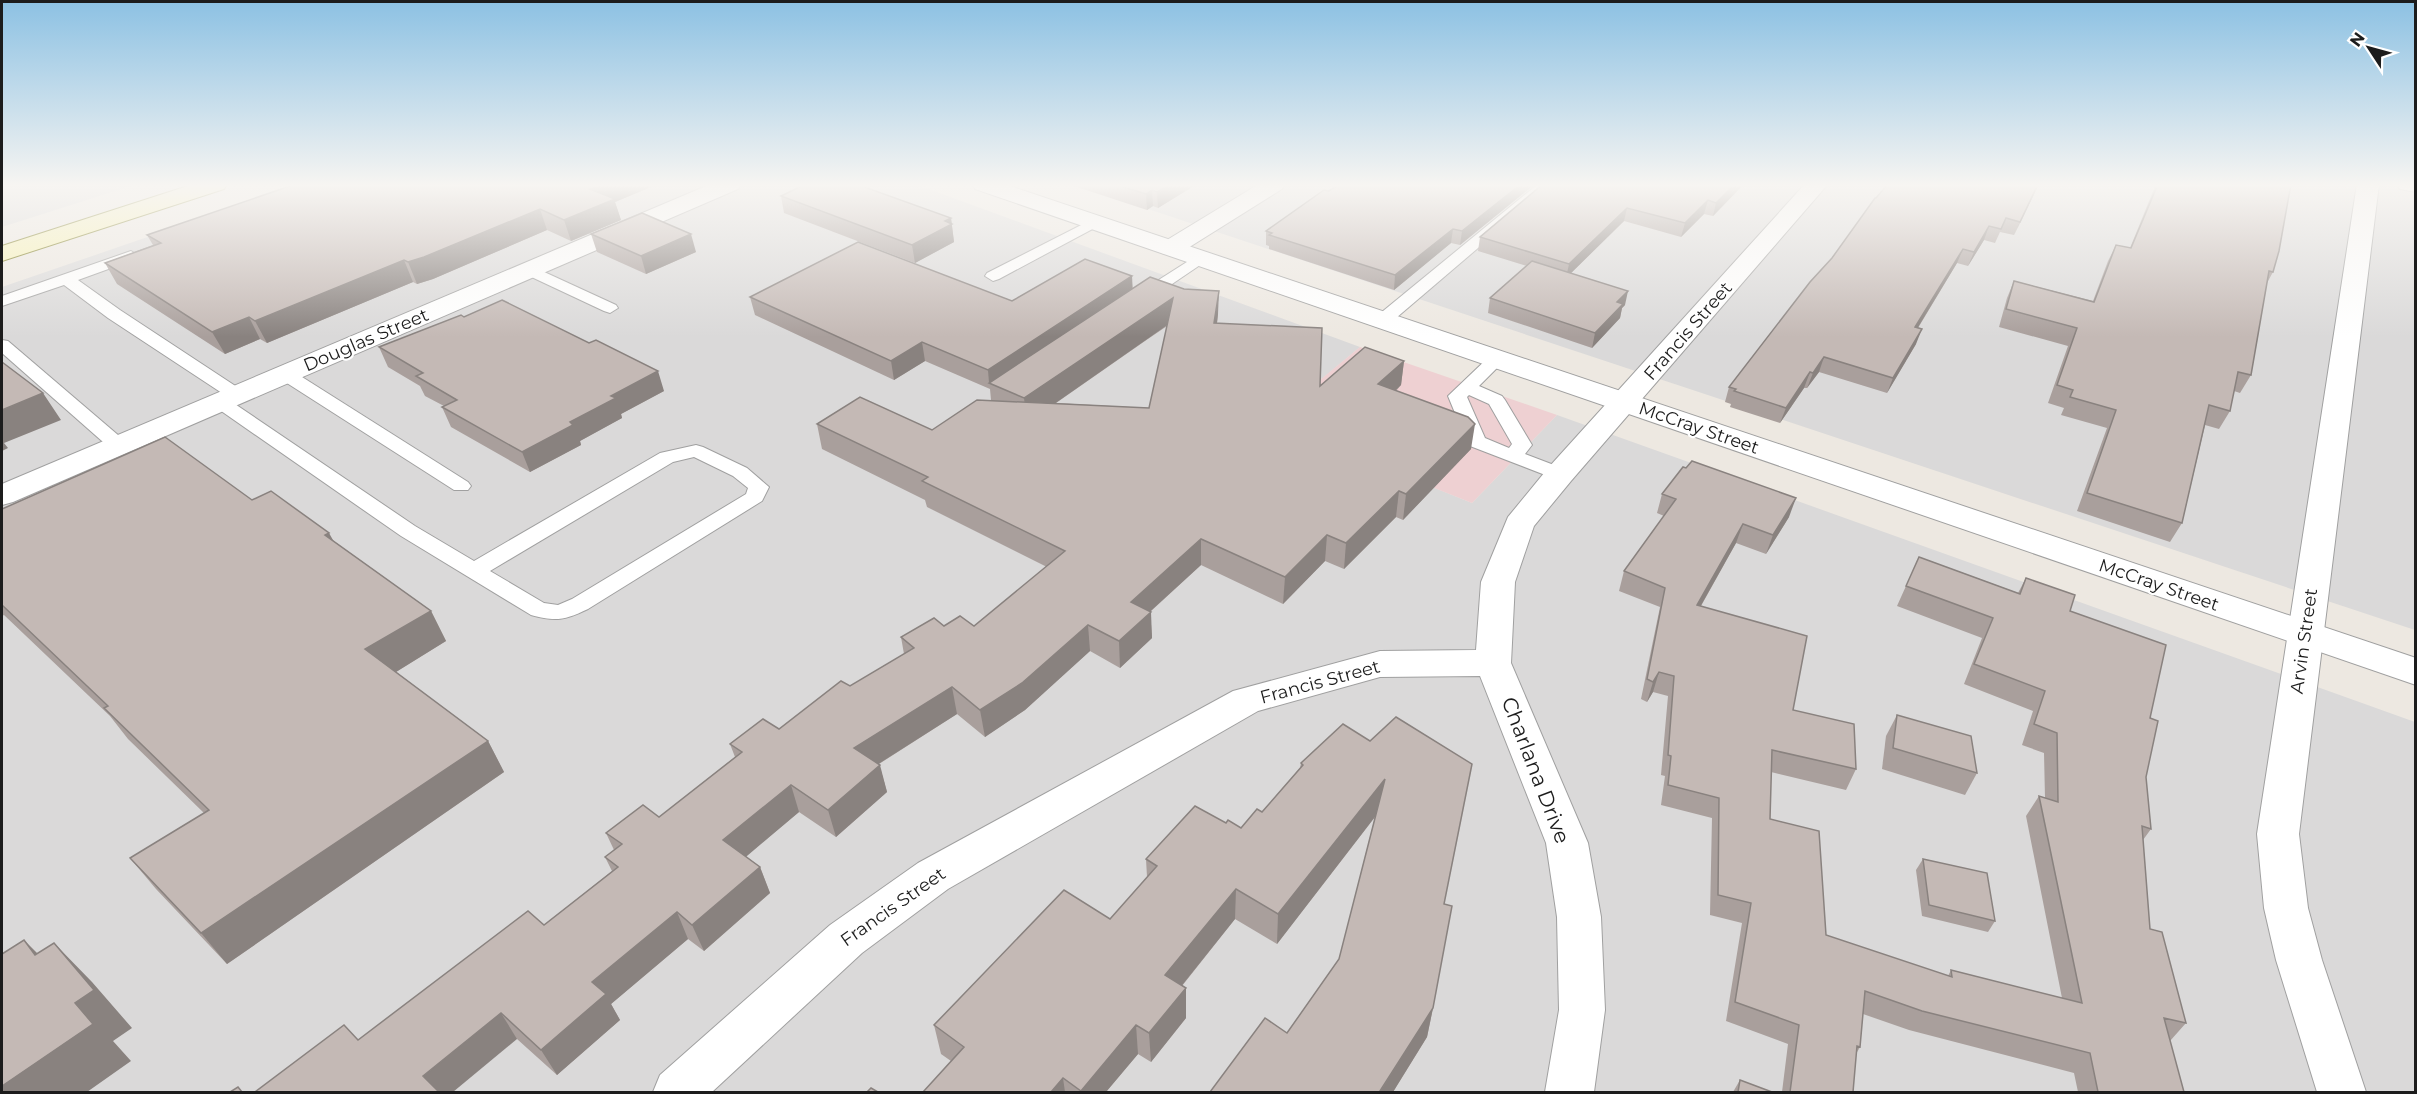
<svg xmlns="http://www.w3.org/2000/svg" width="2417" height="1094" viewBox="0 0 2417 1094" font-family="Montserrat,sans-serif">
	<rect width="100%" height="100%" fill="#ede8e1"/>
	<g fill="#dad9d9">
		<path d="M2 184H137L2 227Z"/>
		<path d="M302 184H915L1360 347 1270 422 1472 503 1557 415 2415 722V1092H2V287Z"/>
		<path d="M1073 184H2415V630Z"/>
	</g>
	<path fill="#eed0d2" d="M1360 347 1557 415 1472 503 1269 422Z"/>
	<g fill="none" stroke-linecap="round" stroke-linejoin="round">
		<g stroke="#a0a0a0" stroke-width="2">
			<g id="service">
				<path d="M1538 184H1553L1389 324H1377L1375 320 1377 316Z"/>
				<path d="M1095 218 1102 222 1100 225 999 279 993 281 985 276 987 273Z"/>
				<path d="M131 251 139 256 136 259 78 280 120 310 243 391 246 395 243 399H231L108 318 64 285 2 306V296Z"/>
				<path d="M1201 253 1209 258 1206 261 1147 301H1135L1133 298 1135 295Z"/>
				<path d="M529 265 616 305 618 308 610 313 604 311 523 273 521 270Z"/>
				<path d="M2 340 8 341 125 441 128 445 125 449H111L2 353Z"/>
				<path d="M1497 354 1503 355 1506 359 1479 386 1502 396 1505 400 1532 445 1525 454 1567 470 1570 474 1567 478H1553L1470 446 1467 442 1448 396 1491 355ZM1469 395 1489 404 1512 444 1509 448 1485 438 1467 397Z"/>
				<path d="M285 369 291 370 468 482 471 486 468 490H454L279 378 276 374 279 370Z"/>
				<path d="M220 397 226 398 415 526 474 561 660 453 696 445 703 447 747 468 769 487 762 501 588 609C565 620 556 622 531 615L401 536 214 406 211 402 214 398ZM694 457 733 476 748 488 746 494 572 599 558 605 544 603 490 571 673 462Z"/>
			</g>
		</g>
		<g stroke="#a0a0a0" stroke-width="2">
			<g id="minor">
				<path d="M1259 184H1285L1282 189 1180 253 1171 255 1162 253 1159 248 1162 243Z"/>
				<path d="M1805 184H1828L1571 481 1534 526 1515 582 1511 663 1588 843 1601 917 1605 1010 1594 1092H1545L1559 1010 1557 917 1546 843 1480 676 1380 677 1258 711 948 889 862 953 712 1092H653L660 1075 830 925 918 863 1233 691 1380 651 1476 650 1481 582 1508 517 1549 467Z"/>
				<path d="M2357 184H2379L2299 834 2308 908 2322 960 2366 1092H2317L2276 960 2264 908 2257 834Z"/>
				<path d="M2397 184H2416V192L2400 189Z"/>
			</g>
		</g>
		<g stroke="#a0a0a0" stroke-width="2">
			<g id="tertiary">
				<path d="M711 184H741L738 189 13 502 2 505V484Z"/>
				<path d="M972 184H1004L2416 658V685L975 189Z"/>
			</g>
		</g>
		<g stroke="#6f6e06" stroke-width="2">
			<path id="secondary" d="M194 184H227L224 189 2 261V246Z"/>
		</g>
		<use href="#service" fill="#fff" fill-rule="evenodd"/>
		<use href="#minor" fill="#fff" fill-rule="evenodd"/>
		<use href="#tertiary" fill="#fff" fill-rule="evenodd"/>
		<use href="#secondary" fill="#f8f3b4" fill-rule="evenodd"/>
	</g>
	<g fill="#a99f9c" fill-rule="evenodd">
		<path d="M296 184H658L615 202 621 220 571 241 547 230 433 279 417 284 413 282 267 343 260 339 225 354 117 284 105 263 153 245 147 235Z"/>
		<path d="M1074 184H1197L1158 208 1153 206 1147 210 1074 186Z"/>
		<path d="M1340 184H1535L1460 245 1451 243 1394 290 1269 249V246L1266 245V231Z"/>
		<path d="M1543 184H1744L1713 216 1704 214 1681 237 1624 221 1571 273 1625 305 1622 308 1620 318 1592 348 1488 313 1490 298 1527 266 1478 251 1480 237Z"/>
		<path d="M1888 184H2039L2014 235 2000 232 1995 243 1984 240 1968 266 1957 263 1918 328 1916 344 1887 393 1819 372 1807 388H1804L1780 423 1730 407 1731 404 1725 402 1729 387 1832 258Z"/>
		<path d="M2156 184H2291L2273 272 2267 283 2251 375 2240 393 2234 391 2230 411 2219 429 2205 425 2182 523 2170 542 2077 511 2107 428 2061 415 2064 408 2048 403 2068 346 1999 327 2007 298 2014 281 2093 301 2108 261 2116 245 2130 248Z"/>
		<path d="M781 196 951 218 954 242 915 263 784 213Z"/>
		<path d="M591 234 696 252 646 274 597 252Z"/>
		<path d="M1133 289 1218 314 1217 324 1320 386 1404 361 1401 385 1396 391 1471 449 1403 520 1396 517 1344 569 1325 561 1283 604 1201 565 1150 612 1152 638 1120 668 1090 651 1025 710 985 737 957 714 879 764 887 792 836 837 799 812 746 856 760 867 770 893 704 951 688 939 611 1004 620 1020 557 1075 517 1039 358 1040 544 925 612 871 605 857 614 850 606 833 659 817 735 757 730 744 779 729 904 654 901 637 944 626H974L1047 567 927 507 925 500 822 449 817 424 932 430 991 400 990 389 925 361 894 380 755 315 750 297 1012 301ZM1167 326 1149 408 1056 403 1145 341Z"/>
		<path d="M464 317 664 391 621 414 622 418 580 441 581 445 530 472 451 427 442 407 444 406 425 396 420 386 388 367 379 347Z"/>
		<path d="M1662 494 1789 517 1766 554 1736 543 1701 606 1793 710 1856 769 1846 790 1771 772 1770 819 1826 935 1948 976 1951 970 2062 998 2026 816 2039 796 2045 798 2044 753 2022 745 2033 711 1964 684 1982 638 1897 606 1919 557 2018 593 2026 578 2070 611 2150 718 2146 777 2151 829 2143 840 2150 929 2186 1023 2170 1041 2184 1092H2078L2074 1073 1909 1030 1863 1014 1860 1047 1856 1054 1853 1092H1782L1788 1044 1726 1021 1742 923 1710 915 1712 818 1661 805 1665 776 1661 775 1668 696 1653 692 1647 702 1641 699 1660 607 1619 591 1624 571 1664 516 1657 513Z"/>
		<path d="M252 500 335 542 431 611 446 641 396 672 488 741 504 772 227 964 156 889 130 858 204 813 128 739 110 716 4 615 2 616V509Z"/>
		<path d="M1897 715 1977 773 1965 795 1882 769 1886 736Z"/>
		<path d="M1343 724 1444 904 1433 1008 1427 1037 1393 1092H1210L1287 1033 1339 959 1375 817 1277 944 1235 919 1182 986 1186 988V1018L1151 1062 1138 1054 1106 1092H923L951 1061 941 1054 934 1025 1110 919 1147 877 1146 859 1226 823 1241 828 1262 812 1300 768 1301 763Z"/>
		<path d="M1923 859 1995 921 1988 932 1922 916 1916 870Z"/>
		<path d="M1740 1080 1772 1092H1733Z"/>
	</g>
	<g fill="#89827f">
		<path d="M604 184H658L615 202 621 220 571 241 564 220 590 189Z"/>
		<path d="M1171 184H1197L1158 208 1157 192Z"/>
		<path d="M1521 184H1535L1460 245 1462 231Z"/>
		<path d="M1735 184H1744L1713 216 1716 203Z"/>
		<path d="M2038 184H2039L2014 235 2020 222Z"/>
		<path d="M1152 190 1153 206 1147 210 1146 194Z"/>
		<path d="M1708 200 1704 214 1681 237 1685 223Z"/>
		<path d="M1627 208 1624 221 1566 278 1569 264Z"/>
		<path d="M540 209 547 230 433 279 417 284 408 262Z"/>
		<path d="M951 218 954 242 915 263 912 245Z"/>
		<path d="M1989 226 1984 240 1968 266 1974 252Z"/>
		<path d="M1453 229 1451 243 1394 290 1395 275Z"/>
		<path d="M691 234 696 252 646 274 641 256Z"/>
		<path d="M1963 249 1957 263 1909 342 1915 327Z"/>
		<path d="M404 260 413 282 267 343 255 321Z"/>
		<path d="M1132 276 1133 294 989 383 988 370Z"/>
		<path d="M1219 291 1218 314 1214 347V323Z"/>
		<path d="M1628 291 1625 305 1622 308 1620 318 1592 348 1595 333 1617 302Z"/>
		<path d="M1173 298V321L1027 423 1024 398Z"/>
		<path d="M249 317 260 339 225 354 212 332Z"/>
		<path d="M1922 329 1916 344 1887 393 1893 378Z"/>
		<path d="M922 342 925 361 894 380 891 361Z"/>
		<path d="M1824 357 1819 372 1807 388 1813 373Z"/>
		<path d="M1404 361 1401 385 1376 409 1378 384Z"/>
		<path d="M658 371 664 391 621 414 622 418 580 441 581 445 530 472 522 452 611 396Z"/>
		<path d="M1810 372 1804 388 1780 423 1786 408Z"/>
		<path d="M43 393 61 420 4 443 8 448 2 451V410Z"/>
		<path d="M1475 424 1471 449 1403 520 1406 494Z"/>
		<path d="M1399 491 1396 517 1344 569 1346 543Z"/>
		<path d="M1796 498 1789 517 1766 554 1773 535Z"/>
		<path d="M1743 524 1736 543 1690 625 1697 605Z"/>
		<path d="M329 533 346 563 325 535Z"/>
		<path d="M1327 535 1325 561 1283 604 1285 577Z"/>
		<path d="M1201 539V565L1132 628 1131 602Z"/>
		<path d="M431 611 446 641 383 680 365 649Z"/>
		<path d="M1151 612 1152 638 1120 668 1119 641Z"/>
		<path d="M1088 625 1090 651 1025 710 985 737 980 710Z"/>
		<path d="M1659 672 1653 692 1647 702 1653 682Z"/>
		<path d="M952 687 957 714 861 775 854 748Z"/>
		<path d="M488 741 504 772 227 964 201 933Z"/>
		<path d="M880 765 887 792 836 837 828 810Z"/>
		<path d="M1385 779 1381 809 1277 944 1278 914Z"/>
		<path d="M791 785 799 812 734 867 723 840Z"/>
		<path d="M760 867 770 893 704 951 692 925Z"/>
		<path d="M1236 889 1235 919 1167 1004 1165 975Z"/>
		<path d="M677 912 688 939 611 1004 620 1020 557 1075 541 1050 592 982Z"/>
		<path d="M24 940 62 978 35 955Z"/>
		<path d="M54 943 92 982 132 1028 113 1041 131 1061 87 1092H2V1086L75 1003Z"/>
		<path d="M1186 988V1018L1151 1062 1149 1033Z"/>
		<path d="M1433 1008 1427 1037 1393 1092H1380Z"/>
		<path d="M501 1013 517 1039 453 1092H435L423 1076Z"/>
		<path d="M1136 1025 1138 1054 1106 1092H1081V1091Z"/>
		<path d="M1063 1078 1065 1092H1051Z"/>
	</g>
	<g fill="#c4b9b5" stroke="#89827f" stroke-width="1.5">
		<path d="M296 184H604L590 189 615 199 564 220 540 209 424 257 408 262 404 260 255 321 249 317 212 332 105 263 161 243 147 235Z"/>
		<path d="M806 184H856L951 218 945 221 952 224 912 245 781 196Z"/>
		<path d="M1114 184H1171L1157 192 1152 190 1146 194Z"/>
		<path d="M1340 184H1521L1462 231 1453 229 1395 275 1269 235 1272 233 1266 231 1324 190 1329 191Z"/>
		<path d="M1543 184H1735L1716 203 1708 200 1685 223 1627 208 1569 264 1480 237Z"/>
		<path d="M1888 184H2038L2020 222 2006 218 2001 229 1989 226 1974 252 1963 249 1915 327 1922 329 1893 378 1824 357 1813 373 1810 372 1786 408 1734 391 1736 389 1729 387 1810 282 1832 258 1875 198H1876Z"/>
		<path d="M2158 184H2291L2279 251 2273 272 2269 271 2251 375 2238 372 2230 411 2209 405 2182 523 2087 493 2116 410 2070 397 2073 390 2057 385 2077 328 2006 309 2014 281 2094 302 2116 245 2131 248Z"/>
		<path d="M642 213 691 234 641 256 591 234Z"/>
		<path d="M858 242 1012 301 1085 259 1132 276 988 370 922 342 891 361 750 297Z"/>
		<path d="M1532 261 1628 291 1617 302 1623 304 1595 333 1490 298Z"/>
		<path d="M1150 277 1184 289 1219 291 1214 323 1322 328 1320 386 1365 347 1404 361 1378 384 1468 417 1475 424 1406 494 1399 491 1346 543 1327 535 1285 577 1201 539 1131 602 1151 612 1119 641 1088 625 1022 683 980 710 952 687 854 748 880 765 828 810 791 785 723 840 760 867 692 925 677 912 592 982 606 994 541 1050 501 1013 423 1076 439 1092H255L344 1025 358 1040 528 911 544 925 618 867 605 857 622 844 606 833 643 805 659 817 742 752 730 744 763 719 779 729 841 681 850 686 914 648 901 637 934 618 944 626 960 616 974 626 1065 551 922 481 928 477 817 424 860 397 932 430 977 400 1149 408 1173 298 1024 398 989 383Z"/>
		<path d="M502 300 589 343 596 340 658 371 611 396 616 398 570 422 573 425 522 452 442 407 457 400 416 376 423 373 379 347 461 315 464 317Z"/>
		<path d="M2 362 43 393 2 410Z"/>
		<path d="M165 437 252 500 271 491 329 533 325 535 431 611 365 649 488 741 201 933 130 858 209 810 104 708 108 706 2 605V509Z"/>
		<path d="M1692 461 1796 498 1773 535 1743 524 1697 605 1807 636 1793 710 1854 724 1856 769 1772 750 1770 819 1819 831 1826 935 1952 977 1951 970 2082 1003 2039 796 2058 802 2057 733 2034 724 2045 691 1974 664 1993 618 1906 586 1919 557 2020 594 2026 578 2075 595 2070 611 2166 645 2150 718 2158 721 2146 777 2151 829 2142 826 2150 929 2162 932 2186 1023 2164 1018 2184 1092H2098L2090 1053 1922 1011 1865 991 1860 1047 1857 1046 1853 1092H1790L1799 1025 1735 1002 1751 903 1718 895 1719 798 1668 785 1671 756 1668 755 1674 676 1659 672 1653 682 1647 679 1665 588 1624 571 1676 499 1662 494 1683 467 1686 468Z"/>
		<path d="M1897 715 1971 736 1977 773 1893 748Z"/>
		<path d="M1396 717 1472 764 1444 904 1452 906 1433 1008 1380 1091 1382 1092H1210L1265 1018 1287 1033 1339 959 1385 779 1278 914 1236 889 1165 975 1186 988 1149 1033 1136 1025 1081 1091 1063 1078 1051 1092H923L964 1047 934 1025 1064 890 1110 919 1157 866 1146 859 1195 806 1226 823 1228 820 1241 828 1257 809 1262 812 1303 765 1301 763 1343 724 1370 741Z"/>
		<path d="M1923 859 1987 873 1995 921 1929 905Z"/>
		<path d="M24 940 35 955 54 943 94 990 75 1003 93 1024 2 1086V954Z"/>
		<path d="M1740 1080 1772 1092H1738Z"/>
		<path d="M238 1087 242 1092H230Z"/>
		<path d="M871 1088 878 1092H867Z"/>
	</g>
	<linearGradient id="sky" x2="0" y2="1"><stop stop-color="#8cc1e3"/><stop offset="0.55" stop-color="#f7f5f2"/><stop offset="1" stop-color="#f7f5f2" stop-opacity="0"/></linearGradient>
	<rect width="2417" height="337" fill="url(#sky)"/>
	<g text-anchor="middle" dominant-baseline="central" stroke-width="4.5" stroke-linejoin="round" paint-order="stroke">
		<g font-size="18" fill="#1c1c1c" stroke="#fff">
			<text transform="translate(1688 331) rotate(-49)">Francis Street</text>
			<text transform="translate(366 340) rotate(-23)">Douglas Street</text>
			<text transform="translate(1699 428) rotate(19)">McCray Street</text>
			<text transform="translate(2159 585) rotate(19)">McCray Street</text>
			<text transform="translate(2304 641) rotate(-82)">Arvin Street</text>
			<text transform="translate(1320 682) rotate(-15)">Francis Street</text>
			<text transform="translate(893 907) rotate(-35)">Francis Street</text>
		</g>
		<g font-size="21" fill="#1c1c1c" stroke="#fff">
			<text transform="translate(1536 770) rotate(69)">Charlana Drive</text>
		</g>
	</g>
	<rect width="2417" height="1094" fill="none" stroke="#1c1c1c" stroke-width="6"/>
	<g transform="translate(2369 48) rotate(306)" stroke="#ffffff" stroke-width="4.5" paint-order="stroke">
	<path d="M0-4.5L10 22L0 15L-10 22Z" fill="#1c1c1c"/>
	<text y="-9" font-size="16" font-weight="bold" text-anchor="middle" fill="#1c1c1c">N</text>
	</g>
</svg>
